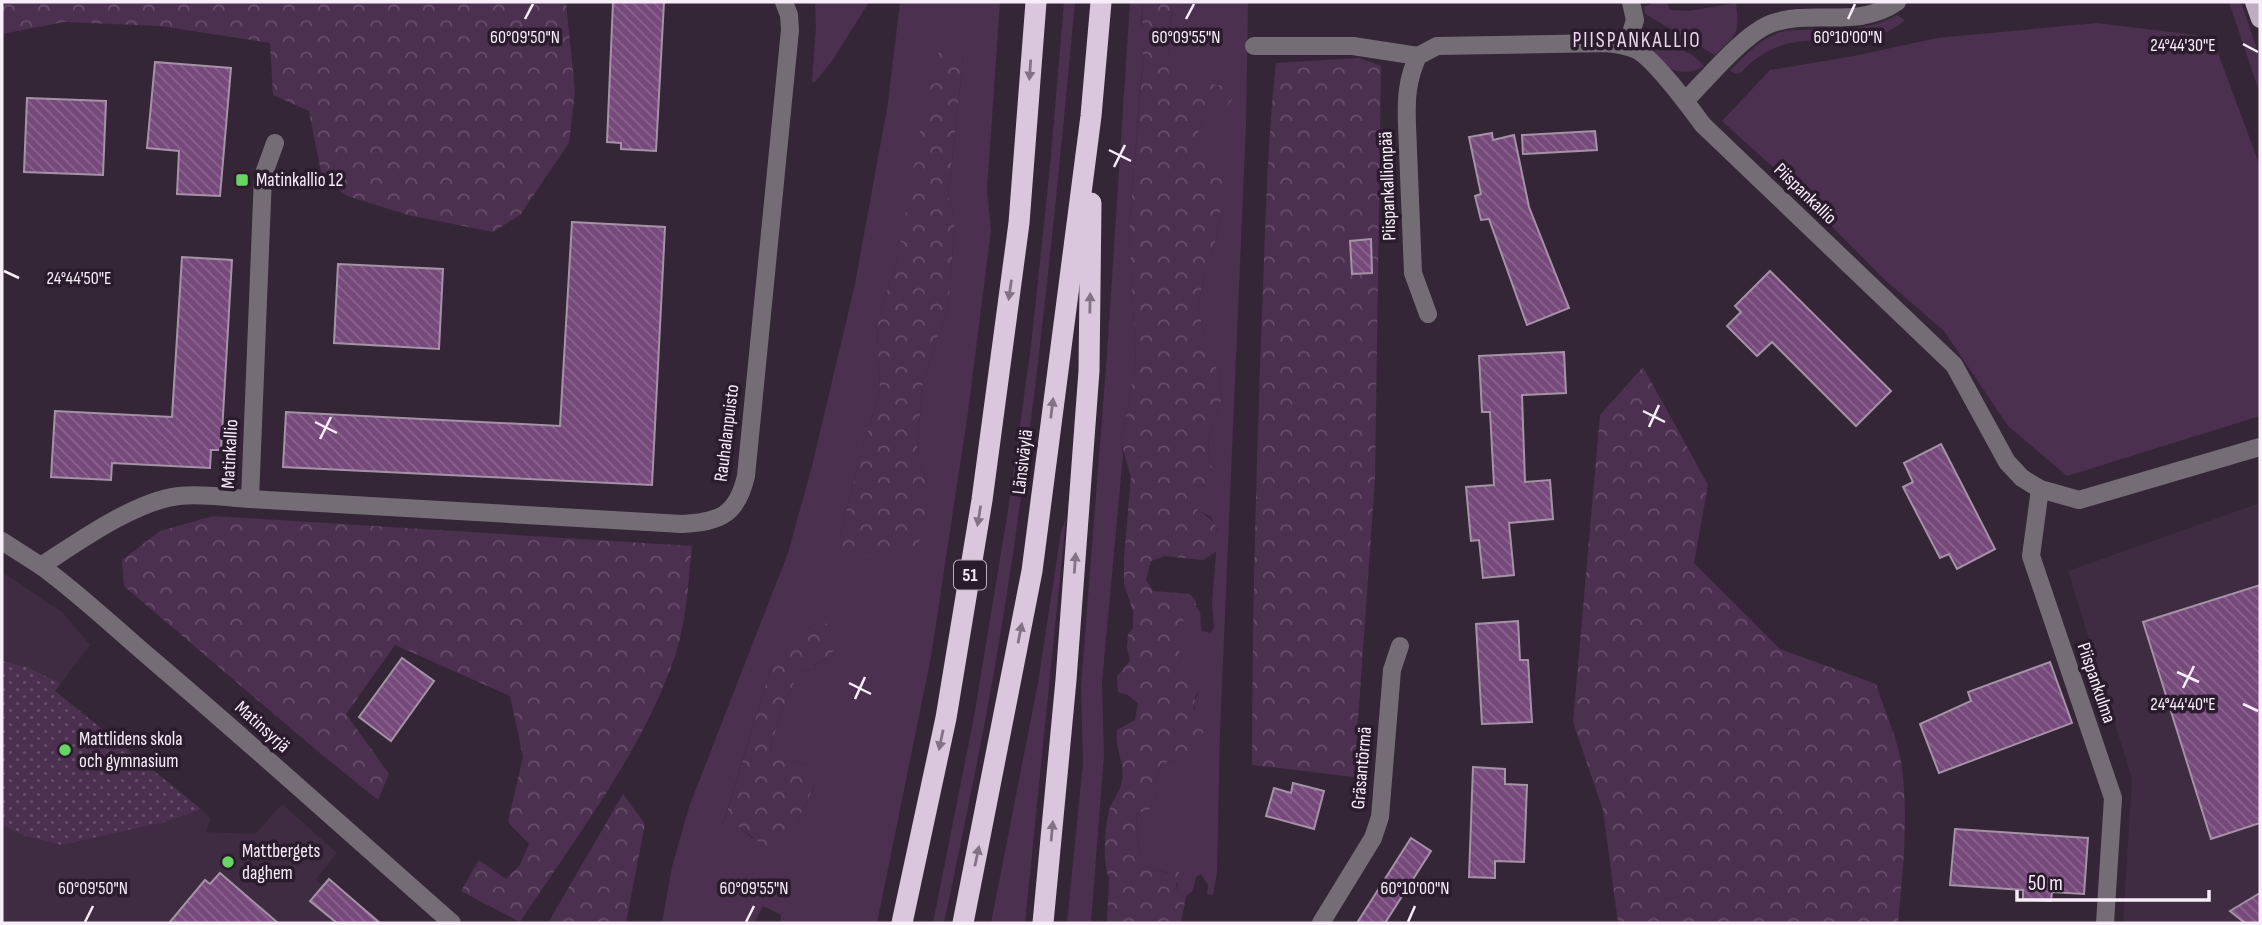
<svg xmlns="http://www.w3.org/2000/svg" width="2262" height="925" viewBox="0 0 2262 925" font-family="'Sofia Sans Condensed',sans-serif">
	<defs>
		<pattern id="forest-crowns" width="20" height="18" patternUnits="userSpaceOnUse" patternTransform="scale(1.75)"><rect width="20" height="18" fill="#4c3050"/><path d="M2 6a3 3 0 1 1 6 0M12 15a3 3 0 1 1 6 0" fill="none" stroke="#674e6a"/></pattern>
		<pattern id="park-dots" width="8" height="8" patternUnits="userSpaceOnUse" patternTransform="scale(1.75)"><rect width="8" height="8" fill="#4c3050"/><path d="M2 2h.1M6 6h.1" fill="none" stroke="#674e6a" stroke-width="1.8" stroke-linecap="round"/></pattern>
		<pattern id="building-back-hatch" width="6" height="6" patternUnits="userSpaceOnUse" patternTransform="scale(1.75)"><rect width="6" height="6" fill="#76497b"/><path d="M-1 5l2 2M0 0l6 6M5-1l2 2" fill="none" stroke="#8a648e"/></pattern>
	</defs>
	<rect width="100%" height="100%" fill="#352637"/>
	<g fill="#3f2b42">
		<path d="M2260 503V923H2123L2132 779 2068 571Z"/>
		<path d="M2 572 63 613 90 645 55 691 211 818 206 832 255 834 282 804 337 853 316 879 323 886 310 900 335 922 334 923H2Z"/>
	</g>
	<g fill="#4c3050" fill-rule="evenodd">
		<path d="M815 2H869L834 58 815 82H812L816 26Z"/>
		<path d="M900 2H1000L987 190 991 230 968 412 931 657 877 923H781V915L763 906 754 923H662L672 867 689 807 788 553 812 466 855 284 888 103ZM960 46 963 60 948 196 955 221 948 308 923 380 917 449 929 494 840 535 864 443 880 391 877 326 899 251 916 162ZM819 622 827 658 798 674 780 714 770 751 789 761 807 764 815 786 797 822 752 838 739 827 723 824 771 668 804 631Z"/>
		<path d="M1064 2H1075C1057 195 1038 388 1009 580 992 695 968 809 944 923H933L974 717 1009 504 1031 346 1050 167Z"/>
		<path d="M1130 2H1143L1141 23 1145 33 1129 231 1136 363 1121 442 1123 455 1102 682 1104 755 1091 923H1067L1083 763 1081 686 1107 355Z"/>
		<path d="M1172 2H1248L1246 124 1220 731 1217 872 1213 895 1207 894 1208 885 1201 874 1196 877 1193 891 1186 896 1178 893 1176 867 1169 873 1155 870 1142 862 1139 850 1136 814 1150 809 1157 795 1153 784 1162 764 1192 753 1206 728C1194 710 1189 705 1203 686 1196 680 1186 674 1181 667 1172 652 1184 627 1184 610L1190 603C1206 611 1198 618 1202 631L1210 633 1214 628 1212 602 1218 530 1211 517 1194 508 1187 501 1188 488 1198 485 1205 486 1211 466 1208 449 1210 430 1221 401 1220 374 1211 359 1198 309 1206 265 1215 242 1221 209 1207 152 1198 133 1203 119 1224 110 1219 84H1182L1168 79C1167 53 1172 28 1172 2Z"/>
		<path d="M1656 2H1667L1670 10 1689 11 1736 3C1740 35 1737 33 1715 55L1645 14 1644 7Z"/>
		<path d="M2229 2H2241L2260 58V94Z"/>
		<path d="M1897 15 1905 20C1873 49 1828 35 1790 43 1778 46 1766 51 1756 59 1750 62 1745 70 1740 73 1735 75 1733 73 1730 70 1743 58 1756 43 1773 35 1783 30 1794 30 1805 30 1837 29 1869 31 1897 15Z"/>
		<path d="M2097 23 2212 37 2260 166V416L2067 476 2008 426 1944 331 1884 279 1776 170 1722 121 1770 70 1854 56 1937 38Z"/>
		<path d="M1644 31 1694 56 1704 66C1678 83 1645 60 1644 31Z"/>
		<path d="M1066 518 1025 923H991L1038 683 1061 532Z"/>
	</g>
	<g fill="url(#forest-crowns)">
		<path d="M2 2H566L575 91 569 143 520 215 493 232 408 215 347 196 322 177 309 111 273 95 270 43 160 26 64 22 2 34Z"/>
		<path d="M1143 2H1172C1171 28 1167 53 1169 79 1190 87 1211 80 1229 88L1232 100 1224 110 1203 119 1198 133 1222 178 1221 209 1215 242 1206 265 1198 309 1211 358 1220 374 1221 401 1210 430 1208 449 1211 466 1217 477 1214 486 1198 485 1188 488 1187 500C1206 522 1223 514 1217 551L1203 560 1165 556 1151 561 1146 580 1153 591 1190 594 1196 601V606L1190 603 1184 610C1184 631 1175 647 1182 667L1201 678 1203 686 1195 697 1194 709 1203 716 1206 728 1192 753 1162 764 1153 784 1157 795 1150 809 1136 814 1139 850 1142 862 1155 870 1168 873 1176 867 1182 878 1176 884 1178 893 1186 896 1181 923H1107L1109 877C1102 864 1105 826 1109 811 1112 800 1121 791 1122 780 1125 764 1115 749 1117 730L1135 720 1138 703 1128 695 1118 692 1117 676 1130 661 1127 648 1128 634 1133 628V611L1124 584V558L1131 477 1121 442 1136 363 1129 231 1143 61C1144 40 1141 22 1143 2Z"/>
		<path d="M944 44 961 46 963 60 948 196 955 221 948 308 923 380 917 449 929 494 918 549 878 558 843 551 840 535 864 443 880 391 877 326 899 251 932 63Z"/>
		<path d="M1359 58 1381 66 1375 479 1354 777 1252 765C1252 623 1256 481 1261 340 1265 247 1266 155 1276 63Z"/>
		<path d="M1643 367 1708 485 1694 563 1780 649 1876 684C1884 709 1896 735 1901 761 1909 812 1903 872 1898 923H1618L1603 810 1573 722 1600 415Z"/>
		<path d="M213 516 692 546C688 582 687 621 675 656 643 751 575 838 520 922L461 891 479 860 506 879 520 865 529 844 508 822 523 757 510 696 395 645 346 714 389 774 378 800 315 749 124 586 122 560 160 531Z"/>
		<path d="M819 622 836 626 840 644 827 658 798 674 780 714 770 751 789 761 807 764 815 785 797 822 771 851 739 827 723 825 771 668 804 631Z"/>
		<path d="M623 794 645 824 626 923H548Z"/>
	</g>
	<path fill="url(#park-dots)" d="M2 661 26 667 60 683 55 691 201 809 164 822 61 845 23 835 2 825Z"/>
	<g fill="url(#building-back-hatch)" stroke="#a592a7" stroke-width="2">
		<path d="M613 2H664L656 151 621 149V143L607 142Z"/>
		<path d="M155 62 231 68 220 196 177 194 179 151 147 148Z"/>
		<path d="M27 98 106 101 103 175 24 172Z"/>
		<path d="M1595 131 1597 150 1523 154 1522 135Z"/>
		<path d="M1492 133 1493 140 1514 135 1529 207 1569 308 1527 325 1489 219 1481 220 1475 196 1481 194 1469 137Z"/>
		<path d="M572 222 665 227 652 485 283 467 286 412 560 426Z"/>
		<path d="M1371 239 1372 273 1352 274 1350 241Z"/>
		<path d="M182 257 232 260 221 450H211L210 468 112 463 111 480 51 477 55 411 172 417Z"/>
		<path d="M338 264 443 269 439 349 334 343Z"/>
		<path d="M1770 271 1891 391 1856 426 1772 342 1757 356 1727 326 1741 312 1735 306Z"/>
		<path d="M1564 352 1566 393 1522 395 1525 482 1550 480 1553 519 1509 523 1514 575 1483 578 1479 540 1471 541 1466 487 1494 485 1490 412H1482L1479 356Z"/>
		<path d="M1941 444 1995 549 1957 569 1949 554 1940 558 1903 487 1913 482 1904 463Z"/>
		<path d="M2260 585V823L2211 839 2143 622Z"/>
		<path d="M1518 621 1520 660H1528L1532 722 1482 724 1476 624Z"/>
		<path d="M402 658 434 681 391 741 359 717Z"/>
		<path d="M2050 662 2072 723 1939 773 1920 724 1971 701 1968 692Z"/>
		<path d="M1473 767 1505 769V784L1527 785 1524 862 1495 861V878L1469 877Z"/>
		<path d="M1293 783 1324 791 1314 829 1266 816 1274 788 1291 793Z"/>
		<path d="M1955 829 2088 838 2084 894 2052 892 2051 901 2023 899V890L1950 885Z"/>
		<path d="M1411 838 1431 851 1385 923H1357Z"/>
		<path d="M220 873 278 923H169L205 880 210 884Z"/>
		<path d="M329 879 359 905 380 923H337L310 901Z"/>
		<path d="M2260 893V923H2245L2230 911Z"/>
	</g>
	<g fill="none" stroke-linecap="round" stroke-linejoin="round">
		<g stroke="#756d76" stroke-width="18">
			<path d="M1254 46H1353L1418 56 1437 46 1607 43C1619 45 1630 45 1640 52 1659 65 1688 105 1703 125L1954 365 2007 462 2022 478 2040 489 2079 500 2260 447"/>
			<path d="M1627 46 1635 20 1631 2"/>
			<path d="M1418 56C1407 79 1406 100 1407 125L1413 273 1428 314"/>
			<path d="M1685 101C1707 79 1743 35 1770 24 1812 8 1857 30 1897 2"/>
			<path d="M2040 489 2031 556 2113 798 2105 923"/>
			<path d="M250 499 682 524C720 522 737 515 746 476L790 30 789 15 784 2"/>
			<path d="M2 541 41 566C78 542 135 501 179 496 202 493 227 498 250 499L263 176 275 143"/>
			<path d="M41 566C81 595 117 630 155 662 255 747 353 836 452 923"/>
			<path d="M1321 923 1373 838 1380 817 1392 670 1400 646"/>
		</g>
		<path stroke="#beadc0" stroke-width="18" d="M2254 2 2260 19"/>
		<g stroke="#dbc7dd" stroke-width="21">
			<path d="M902 923 946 718 982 500 1019 223 1036 2"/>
			<path d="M963 923 1032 571 1091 116 1101 2"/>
			<path d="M1043 923 1066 680 1089 371 1091 203"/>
		</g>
	</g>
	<defs><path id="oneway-solid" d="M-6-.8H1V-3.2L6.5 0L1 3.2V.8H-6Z" transform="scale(1.75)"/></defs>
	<g fill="#837285">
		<use href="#oneway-solid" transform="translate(1030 70) rotate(94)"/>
		<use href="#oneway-solid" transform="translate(1010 290) rotate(98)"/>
		<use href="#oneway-solid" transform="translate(1090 303) rotate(-89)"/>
		<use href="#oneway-solid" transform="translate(1052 408) rotate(-83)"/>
		<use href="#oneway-solid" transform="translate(979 516) rotate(99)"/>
		<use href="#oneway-solid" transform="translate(1075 563) rotate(-86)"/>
		<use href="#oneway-solid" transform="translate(1020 633) rotate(-79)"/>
		<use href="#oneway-solid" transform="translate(941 740) rotate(102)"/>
		<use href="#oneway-solid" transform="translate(1052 831) rotate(-85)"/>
		<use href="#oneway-solid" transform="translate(977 856) rotate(-78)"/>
	</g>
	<path fill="none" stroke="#f8eef9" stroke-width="2.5" d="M525 19 533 4M1186 19 1194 4M1848 19 1855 4M2243 44 2258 52M1109 150 1131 161M1114 167 1125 145M4 271 19 278M1643 411 1665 422M315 422 337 433M1649 427 1659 405M320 439 331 417M2177 672 2199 682M849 683 871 694M2183 688 2194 666M855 699 865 677M2243 704 2258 711M85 922 93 906M746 922 754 906M1408 922 1415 906"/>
	<g fill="#68d465" stroke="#2b1c2d" stroke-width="2.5">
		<rect x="235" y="173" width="14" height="14" rx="3.5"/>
		<circle cx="65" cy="750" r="7"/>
		<circle cx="228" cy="862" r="7"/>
	</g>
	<g text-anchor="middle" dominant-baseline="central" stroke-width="7" stroke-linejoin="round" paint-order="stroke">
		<rect fill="#2b1c2d" stroke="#baafbc" stroke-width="2" x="954" y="560.5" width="32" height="29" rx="5"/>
		<g font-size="18" font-weight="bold" fill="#f8eef9">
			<text x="970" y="575">51</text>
		</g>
		<g font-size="19" fill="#f8eef9" stroke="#2b1c2d" text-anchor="start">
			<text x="256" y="180">Matinkallio 12</text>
			<text x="79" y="739">Mattlidens skola<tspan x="79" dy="22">och gymnasium</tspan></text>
			<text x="242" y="851">Mattbergets<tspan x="242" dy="22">daghem</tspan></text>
		</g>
		<g font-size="19" fill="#f8eef9" stroke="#2b1c2d">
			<text transform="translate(1388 186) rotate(-92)">Piispankallionpää</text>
			<text transform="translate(1805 194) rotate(44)">Piispankallio</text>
			<text transform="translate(727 433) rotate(-83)">Rauhalanpuisto</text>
			<text transform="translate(230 454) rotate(-87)">Matinkallio</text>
			<text transform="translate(1023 462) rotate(-83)">Länsiväylä</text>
			<text transform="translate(2096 683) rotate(71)">Piispankulma</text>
			<text transform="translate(262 727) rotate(42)">Matinsyrjä</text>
			<text transform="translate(1362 768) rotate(-85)">Gräsantörmä</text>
		</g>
		<g font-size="21" letter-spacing="2" fill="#ead5ec" stroke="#2b1c2d">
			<text x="1637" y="40">PIISPANKALLIO</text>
		</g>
	</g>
	<g font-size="18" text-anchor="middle" fill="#f8eef9" stroke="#2b1c2d" stroke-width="7" stroke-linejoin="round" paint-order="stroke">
		<text x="525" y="43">60°09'50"N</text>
		<text x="1186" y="43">60°09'55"N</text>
		<text x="1848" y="43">60°10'00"N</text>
		<text x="2183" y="51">24°44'30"E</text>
		<text x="79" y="284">24°44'50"E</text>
		<text x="2183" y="710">24°44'40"E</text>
		<text x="93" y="894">60°09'50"N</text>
		<text x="754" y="894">60°09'55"N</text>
		<text x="1415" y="894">60°10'00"N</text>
	</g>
	<rect width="2262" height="925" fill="none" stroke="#f8eef9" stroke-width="7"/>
	<path d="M2017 890v10h192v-10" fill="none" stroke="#f8eef9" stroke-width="3.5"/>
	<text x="2028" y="890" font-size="21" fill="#f8eef9" stroke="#2b1c2d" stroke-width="5" paint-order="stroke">50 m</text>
</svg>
